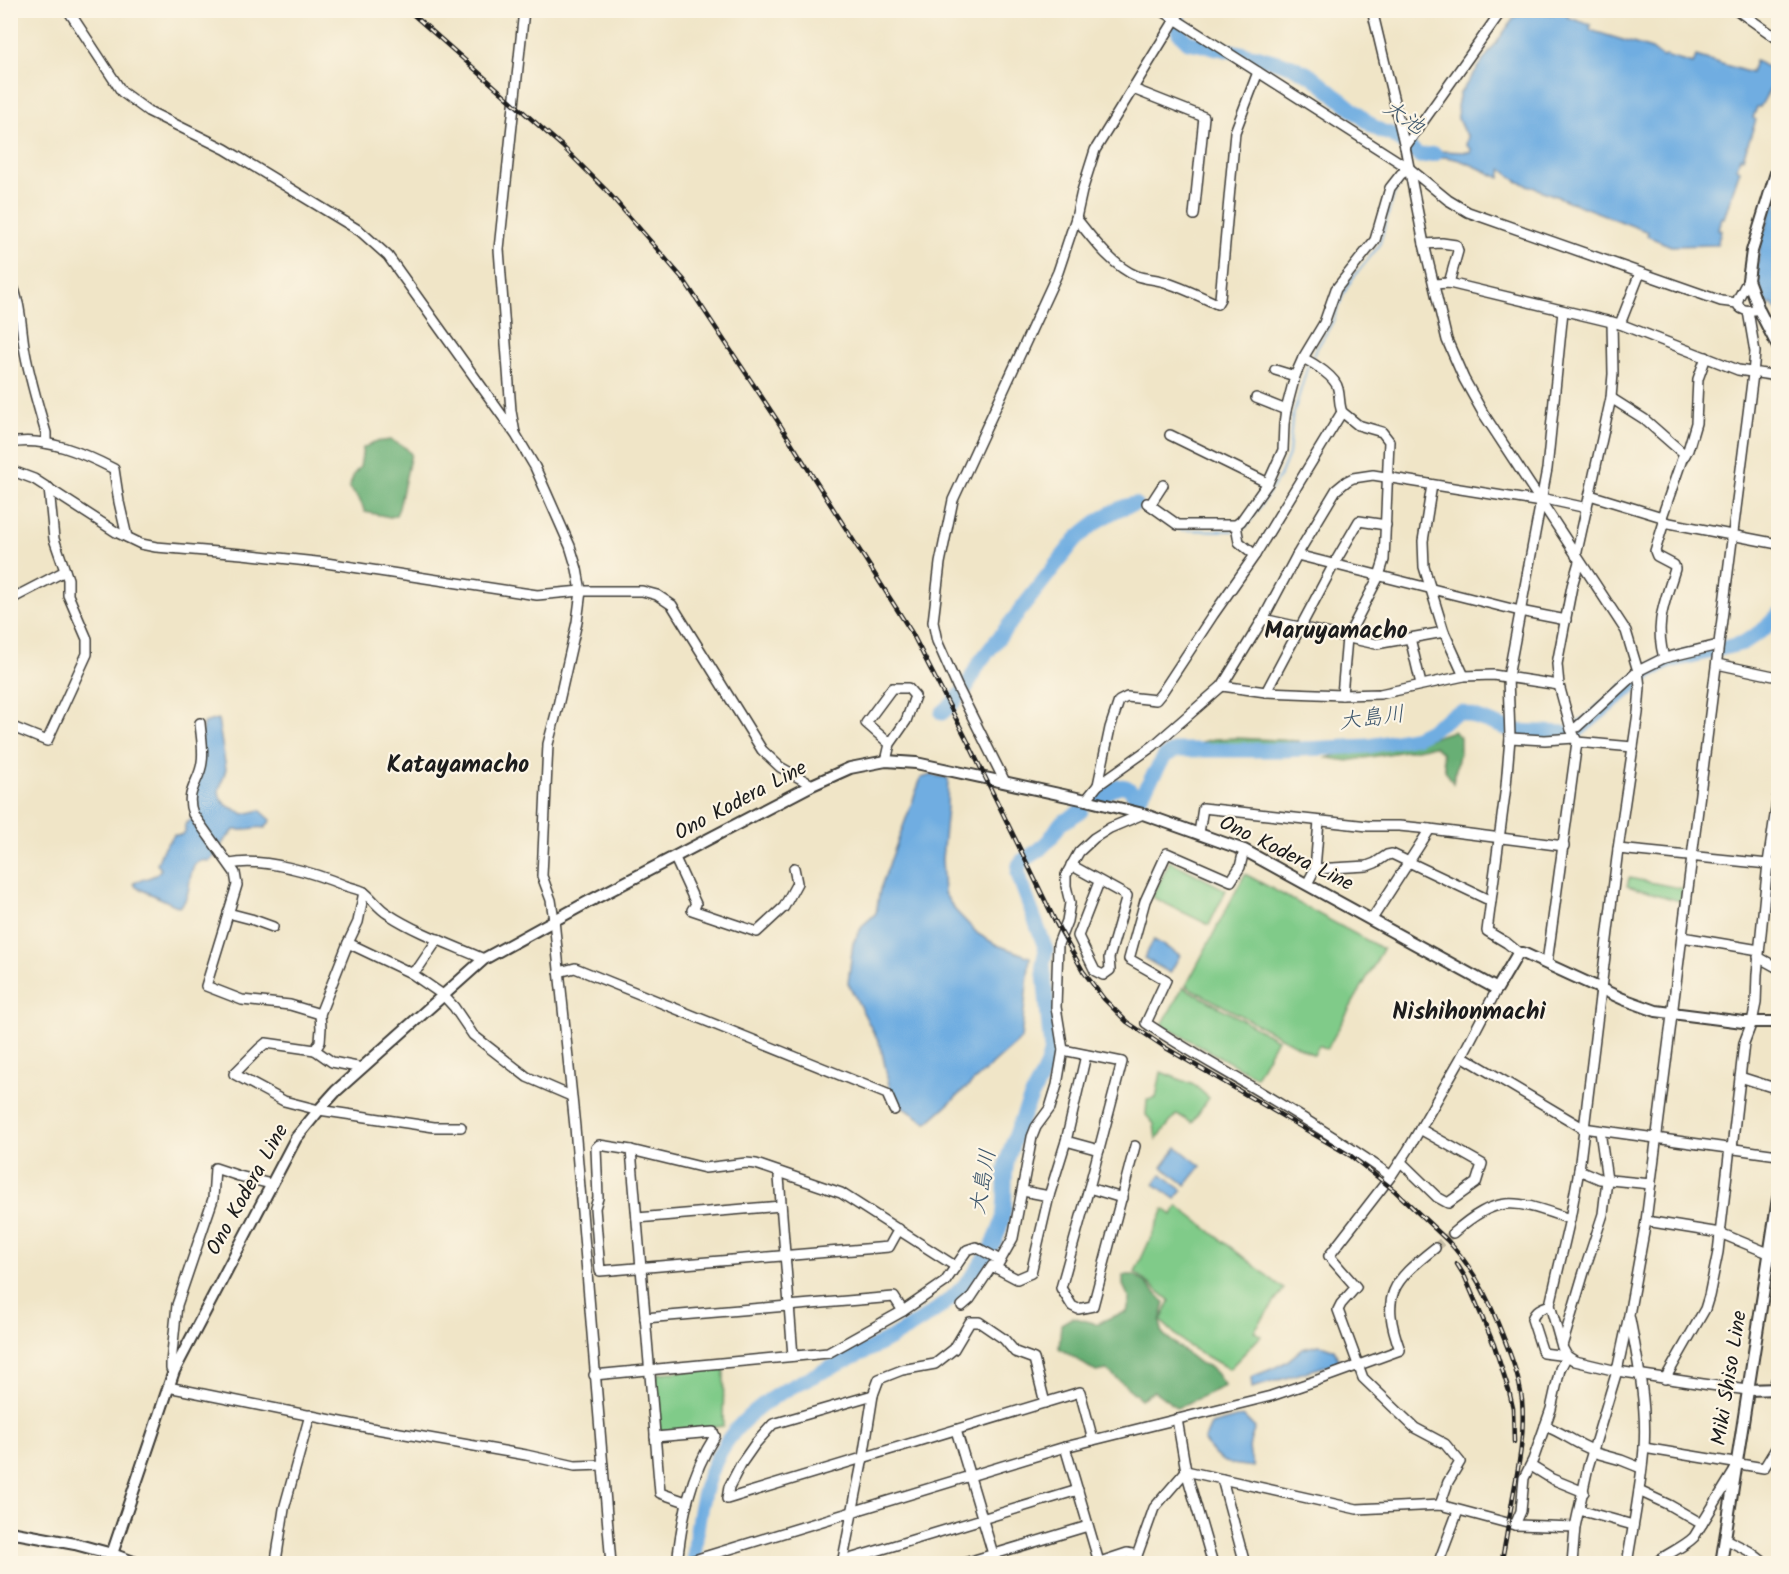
<svg xmlns="http://www.w3.org/2000/svg" width="1789" height="1574" viewBox="0 0 1789 1574" font-family="Kalam,'Klee One',sans-serif">
	<rect width="100%" height="100%" fill="#fcf5e5"/>
	<filter id="ink" filterUnits="userSpaceOnUse"><feTurbulence type="fractalNoise" baseFrequency=".0167" numOctaves="2"/><feDisplacementMap in="SourceGraphic" scale="12" xChannelSelector="R" yChannelSelector="G"/><feConvolveMatrix kernelMatrix="1 2 1 2 8 2 1 2 1" color-interpolation-filters="sRGB"/></filter>
	<filter id="wash" filterUnits="userSpaceOnUse"><feTurbulence type="fractalNoise" baseFrequency=".008" numOctaves="4" result="noise"/><feDisplacementMap in="SourceGraphic" scale="24" xChannelSelector="R" yChannelSelector="G"/><feGaussianBlur stdDeviation="1.35" result="paint"/><feColorMatrix in="noise" values="0 0 0 0 0 0 0 0 0 0 0 0 0 0 0 0 0 1.4 0 .05"/><feComposite in="paint" operator="in"/></filter>
	<g filter="url(#wash)">
		<rect width="100%" height="100%" fill="#f0e5c7"/>
		<g fill="#80cb89" stroke="#4e7452" stroke-width="1.5">
			<path d="M1170 861 1226 890 1209 925 1152 897Z"/>
			<path d="M1245 874 1383 949 1327 1049 1319 1045 1314 1055 1186 986Z"/>
			<path d="M1629 878 1685 889 1683 902 1627 886Z"/>
			<path d="M1183 987 1277 1039 1256 1077 1162 1025Z"/>
			<path d="M1161 1072 1194 1085 1209 1098 1192 1123 1177 1114 1156 1140 1154 1124 1146 1115 1147 1100 1156 1098Z"/>
			<path d="M1178 1206 1284 1289 1254 1331 1261 1336 1229 1369 1188 1346 1161 1321 1170 1301 1135 1272 1164 1209 1172 1215Z"/>
			<path d="M724 1368 723 1426 664 1433 658 1429 654 1378 659 1373Z"/>
		</g>
		<g fill="#68af75" stroke="#426648" stroke-width="1.5">
			<path d="M391 440 406 448 411 454 399 508 396 515 390 517 365 512 359 499 349 488 354 474 360 467 363 448 374 442Z"/>
			<path d="M1453 731 1460 737V750L1453 783 1445 770 1442 753 1434 746 1348 761 1327 758C1346 750 1359 752 1379 750 1403 746 1429 739 1453 731Z"/>
			<path d="M1235 738 1299 741 1290 744 1270 746 1199 747 1202 742 1214 739Z"/>
			<path d="M1123 1275H1135L1146 1283 1165 1303 1160 1322 1163 1334 1199 1363 1208 1366 1216 1373 1225 1386 1177 1408 1154 1391 1141 1399 1107 1370 1096 1372 1059 1348 1061 1324 1073 1317 1096 1324 1114 1316 1127 1312 1130 1300 1123 1285Z"/>
		</g>
		<g fill="#6fade1" stroke="#46647e" stroke-width="1.5">
			<path d="M1519 11H1539L1553 14 1555 11H1569L1567 17 1591 25 1590 30 1652 49 1662 57 1665 56 1693 64 1696 56 1751 73 1755 61 1778 72V75L1760 107H1757L1753 118 1756 120 1743 158 1740 157 1737 168 1740 170 1724 218 1721 217 1718 229 1721 230 1717 245 1671 246 1647 236 1648 232 1517 181 1502 169 1500 178C1468 164 1453 151 1418 160L1415 155 1416 154 1431 151 1470 152 1471 149 1466 145 1468 136 1463 130 1458 119 1457 106 1460 93Z"/>
			<path d="M1778 192V308L1775 310 1772 304 1768 306C1764 297 1759 289 1758 279 1754 250 1769 219 1778 192Z"/>
			<path d="M218 719 226 769 219 791 220 798 226 805 244 814 260 810 271 820 265 828C253 825 248 832 234 830 231 835 227 837 224 841 219 849 217 856 209 861 181 856 197 896 179 907L140 889 136 887 134 883C145 877 155 879 161 869L157 864 163 849 174 835H181L185 832V825L198 811 197 805 192 802 203 723Z"/>
			<path d="M931 775 948 778 947 807 942 859 944 893 955 910 978 934 997 945 1030 957 1021 1039 927 1123 904 1108 890 1090 881 1047 848 983 853 943 863 925 876 913 880 889 921 778Z"/>
			<path d="M1154 940 1180 955 1170 973 1144 958Z"/>
			<path d="M1177 1147 1201 1166 1186 1185 1162 1167Z"/>
			<path d="M1162 1174 1182 1190 1175 1199 1154 1184Z"/>
			<path d="M1319 1345C1325 1345 1328 1349 1334 1349L1339 1362 1252 1388 1251 1377 1274 1368 1286 1362 1302 1349Z"/>
			<path d="M1243 1416 1255 1428C1248 1445 1247 1450 1254 1467 1227 1464 1219 1465 1204 1441L1211 1425Z"/>
		</g>
		<g fill="none" stroke-linecap="round" stroke-linejoin="round">
			<g stroke="#6fade1" stroke-width="2">
				<path d="M1310 360 1332 323 1344 293 1352 279 1379 246 1394 194 1400 183"/>
				<path d="M1135 504 1174 528 1183 530 1234 531"/>
				<path d="M1240 530 1247 526 1280 476 1289 454 1292 419 1308 365"/>
			</g>
			<g stroke="#6fade1" stroke-width="15">
				<path d="M1177 10 1179 33 1188 42 1255 56 1292 66 1312 76 1375 128 1383 132 1391 134 1420 156 1435 154"/>
				<path d="M942 713 952 704 966 688 979 663 1076 539C1093 524 1113 508 1135 504"/>
				<path d="M1099 798C1105 794 1118 783 1126 787 1130 788 1133 794 1136 797H1140L1165 756 1176 750H1282L1369 746 1416 737 1430 730 1453 715 1461 712 1514 731 1568 733 1576 732 1647 673 1667 662 1743 643 1763 630 1778 615"/>
				<path d="M694 1564C698 1484 716 1426 791 1387 827 1368 865 1354 900 1333 923 1320 952 1301 968 1281 983 1263 998 1240 1003 1217 1007 1197 1002 1174 1009 1154 1015 1137 1021 1120 1028 1104 1037 1085 1047 1070 1051 1050L1043 963 1046 950 1020 880 1018 874 1019 865 1022 861 1039 850 1050 839 1060 824 1081 811"/>
			</g>
		</g>
	</g>
	<g filter="url(#ink)">
		<g fill="none" stroke-linecap="round" stroke-linejoin="round">
			<path stroke="#c6bda5" stroke-width="9" stroke-dasharray="9 4.5" stroke-linecap="butt" d="M1435 1248 1453 1233"/>
			<g stroke="#3c3a36" stroke-width="12">
				<g id="minor">
					<path d="M68 10 122 92 148 111 225 149 360 231 388 256 516 435 535 467 570 546 577 569 581 591 577 622 557 710 548 744 542 876 551 900 554 920 575 1127 611 1564"/>
					<path d="M1161 10 1410 169 1448 200 1468 212 1721 301 1737 303C1740 311 1747 311 1754 310"/>
					<path d="M1372 10 1405 147 1424 244 1447 340 1464 379 1483 413 1626 631 1638 671 1640 687 1638 713 1618 849 1579 1170 1570 1219 1550 1305 1562 1347 1567 1356 1575 1361 1617 1371 1703 1384 1748 1390"/>
					<path d="M1737 10 1778 39"/>
					<path d="M1133 89 1204 117 1194 215"/>
					<path d="M1405 147 1502 10"/>
					<path d="M1076 218C1091 237 1113 267 1137 276 1146 279 1156 279 1165 282 1183 288 1200 296 1217 304L1220 299 1235 132 1258 72"/>
					<path d="M1424 244 1442 243 1456 245 1458 251 1449 283"/>
					<path d="M10 279C22 306 20 324 25 352 30 379 38 406 46 433V443"/>
					<path d="M1434 284 1449 283 1620 324 1738 370 1778 376"/>
					<path d="M1737 303 1739 297 1748 280"/>
					<path d="M1620 324 1640 273"/>
					<path d="M1303 358C1313 363 1336 377 1338 389 1340 397 1339 405 1342 412L1358 425 1382 432 1389 441 1384 560 1379 576 1347 638 1342 695"/>
					<path d="M1275 370 1295 376"/>
					<path d="M1256 398 1286 410"/>
					<path d="M1611 398 1644 419 1685 455"/>
					<path d="M515 433 511 411 499 249 524 10"/>
					<path d="M1170 435 1268 483"/>
					<path d="M10 443C45 436 83 453 114 469L119 502 127 537"/>
					<path d="M10 470 34 479 116 532 141 544 156 547 242 554 326 563 537 595 581 591H642L657 595 672 605 762 750 780 767 812 785"/>
					<path d="M1432 485 1423 541 1424 567 1444 632 1464 676"/>
					<path d="M1590 495 1662 517 1664 522 1778 544"/>
					<path d="M1541 498 1587 508"/>
					<path d="M1147 503 1178 525H1236L1241 521 1268 483 1283 450 1284 424 1286 410 1295 376 1303 358 1324 323 1336 289 1375 240 1390 188 1401 174 1410 169"/>
					<path d="M1150 505 1163 485"/>
					<path d="M1662 517 1682 459 1688 450 1696 423 1698 379 1706 357"/>
					<path d="M1236 525 1239 542 1255 555"/>
					<path d="M1297 555 1520 611 1566 620"/>
					<path d="M1576 556 1611 398 1613 374 1612 322"/>
					<path d="M10 606 13 598 65 571"/>
					<path d="M1263 619 1376 644 1444 632"/>
					<path d="M1410 638 1421 684"/>
					<path d="M1664 658C1654 623 1665 602 1675 569L1674 565 1657 556 1655 551 1664 522"/>
					<path d="M1717 664 1778 677"/>
					<path d="M1222 686 1266 692 1342 695 1380 694 1464 676 1493 675 1559 685"/>
					<path d="M1266 692 1334 564 1359 521 1386 525"/>
					<path d="M200 723C201 736 204 750 202 762 200 782 184 791 193 814L235 873 237 885 206 986 242 1000 290 1005 320 1014"/>
					<path d="M10 726 47 741 87 654V639L68 595V579L54 539 49 488"/>
					<path d="M1571 729 1577 727 1638 671 1664 658 1718 645"/>
					<path d="M1510 738 1545 740 1575 738"/>
					<path d="M1577 742 1633 747"/>
					<path d="M886 761 890 744 906 721 915 696 908 688H892L866 723 890 744"/>
					<path d="M1005 782 957 686 937 641 933 622 940 563 953 500 1058 272 1076 218 1082 191 1095 150 1181 10"/>
					<path d="M1098 785 1110 728 1119 701 1127 697 1156 700 1161 694 1213 615 1255 555 1342 412"/>
					<path d="M1086 800 1098 785 1153 746 1222 686 1263 619 1297 555 1336 490 1347 481 1353 478 1373 475 1541 502"/>
					<path d="M1199 833 1203 808 1368 826H1399L1430 829"/>
					<path d="M1618 849 1778 865"/>
					<path d="M1244 850 1240 867 1231 881 1167 853 1145 901 1129 959 1166 980 1146 1023C1183 1048 1222 1069 1260 1092 1305 1119 1349 1146 1391 1176"/>
					<path d="M675 858 696 904 692 910 757 932 784 907 797 883 794 868"/>
					<path d="M230 864C263 857 315 873 346 886 352 888 359 889 364 892 372 898 378 908 388 914 417 933 452 945 484 959"/>
					<path d="M1071 865 1127 896 1109 958 1110 970 1103 975 1095 971 1078 936 1099 882"/>
					<path d="M1315 869 1367 866 1375 863 1387 855 1392 854 1491 901"/>
					<path d="M1307 884 1315 869 1319 821"/>
					<path d="M228 913 251 919 273 927"/>
					<path d="M1372 919 1430 829 1564 846"/>
					<path d="M1682 937 1759 950"/>
					<path d="M348 943 358 922 364 892"/>
					<path d="M1519 953 1507 943 1487 931 1506 786 1510 738 1508 677 1547 469 1563 311"/>
					<path d="M1758 957 1778 968"/>
					<path d="M1547 963 1577 742 1571 729 1559 685 1557 664 1572 586 1579 562"/>
					<path d="M559 972 575 968 887 1094 894 1110"/>
					<path d="M411 973 419 967 438 939"/>
					<path d="M315 1050 266 1043 260 1048 234 1074 284 1101 319 1110 434 1127H461"/>
					<path d="M1063 1050 1122 1062 1089 1188 1061 1288 1072 1306 1078 1309 1093 1306 1135 1146"/>
					<path d="M1462 1056 1583 1128 1778 1155"/>
					<path d="M362 1068 332 1062 315 1050 320 1042 321 1028 320 1014 348 943 411 973 443 995 454 1007 473 1035 527 1077 571 1096"/>
					<path d="M1740 1077 1778 1089"/>
					<path d="M1066 1141 1099 1150"/>
					<path d="M1732 1148 1744 1043 1752 1022 1756 1003 1757 974 1768 863 1778 795"/>
					<path d="M631 1150 660 1493 686 1502"/>
					<path d="M1401 1162 1437 1197 1448 1203 1476 1183 1482 1164 1420 1129"/>
					<path d="M1579 1170 1600 1179 1651 1184"/>
					<path d="M781 1173 779 1177 793 1356"/>
					<path d="M1089 1188 1122 1198"/>
					<path d="M1023 1191 1049 1196"/>
					<path d="M637 1218 781 1206"/>
					<path d="M1646 1221 1720 1233 1778 1257"/>
					<path d="M899 1229 889 1247 600 1271 595 1208 598 1198 596 1148 599 1145 631 1150 705 1168 746 1163 756 1164 841 1193 955 1266"/>
					<path d="M1453 1233C1500 1192 1516 1201 1570 1219"/>
					<path d="M996 1268 1017 1279 1031 1273 1049 1196 1066 1141 1086 1055"/>
					<path d="M962 1306 970 1299 992 1266 996 1268 1013 1238 1032 1137 1036 1127 1050 1108 1057 1085 1063 1050 1056 1007 1058 944 1067 921 1070 903 1066 886V875L1079 852 1094 838 1110 828 1143 814"/>
					<path d="M645 1318 894 1297 903 1311"/>
					<path d="M1562 1346 1584 1272 1603 1214 1607 1180 1600 1131"/>
					<path d="M174 1371 171 1369V1363L177 1305 213 1199 215 1168 239 1176 271 1184"/>
					<path d="M594 1375 828 1353 903 1311 945 1282 967 1250 976 1247 1000 1260"/>
					<path d="M1665 1379 1705 1309 1709 1296 1718 1252 1730 1147"/>
					<path d="M168 1387 371 1428 526 1455 575 1466 603 1465"/>
					<path d="M1773 1389 1778 1375"/>
					<path d="M873 1395 773 1424 755 1444 741 1464 729 1487 727 1499 1080 1392 1093 1440"/>
					<path d="M1177 1419 1186 1471 1213 1564"/>
					<path d="M1545 1426C1562 1432 1576 1444 1593 1450"/>
					<path d="M956 1430 996 1564"/>
					<path d="M655 1437 713 1432 715 1436C690 1475 682 1518 677 1564"/>
					<path d="M1065 1447 1099 1562"/>
					<path d="M1644 1448 1764 1468 1778 1445"/>
					<path d="M1592 1452 1621 1460 1641 1468"/>
					<path d="M1531 1466 1552 1479 1584 1492"/>
					<path d="M1186 1471 1357 1509 1440 1505 1515 1525 1575 1527"/>
					<path d="M1222 1479 1245 1564"/>
					<path d="M1639 1491 1669 1505 1702 1524"/>
					<path d="M1440 1505 1448 1482 1460 1462 1445 1444 1415 1428 1363 1378 1338 1310 1341 1304 1356 1287 1329 1256 1391 1176 1408 1150 1462 1056 1497 989"/>
					<path d="M1579 1510 1633 1525"/>
					<path d="M1515 1525 1521 1511 1524 1478 1533 1460 1551 1409 1560 1369 1567 1356 1543 1353 1532 1319C1536 1310 1541 1308 1550 1305"/>
					<path d="M1725 1539 1749 1551 1766 1564"/>
					<path d="M274 1564 276 1561 284 1509 310 1415"/>
					<path d="M681 1564 1065 1447 1271 1396 1315 1381 1400 1350C1380 1295 1392 1282 1435 1248"/>
					<path d="M833 1564 1078 1490"/>
					<path d="M842 1564 863 1458 873 1395 879 1379 902 1370 935 1364 954 1349 970 1322H979L1004 1339 1015 1352 1034 1359 1045 1403"/>
					<path d="M961 1564 1088 1526"/>
					<path d="M1094 1564 1127 1553 1137 1555"/>
					<path d="M1134 1564 1154 1508 1186 1471"/>
					<path d="M1438 1564 1458 1511"/>
					<path d="M1572 1564 1575 1527 1588 1467 1617 1371 1629 1315 1646 1221 1753 374 1755 352 1748 311"/>
					<path d="M1627 1564C1633 1526 1641 1487 1644 1448 1647 1405 1638 1361 1630 1319"/>
					<path d="M1654 1564C1667 1553 1683 1548 1694 1537L1735 1470"/>
				</g>
			</g>
			<g stroke="#3c3a36" stroke-width="14">
				<g id="major">
					<path d="M1778 166 1752 251 1748 280 1759 310 1778 347"/>
					<path d="M1748 1390 1778 1389"/>
					<path d="M10 1532 75 1544 112 1554 139 1564"/>
					<path d="M112 1554 174 1371 296 1138 319 1110 336 1091 484 959 586 903 812 785 850 768 886 761 916 763 1086 800 1143 814 1244 850 1497 989 1517 955 1519 953H1523L1623 999 1656 1011 1743 1022H1778"/>
					<path d="M1721 1564 1778 1198"/>
				</g>
			</g>
			<use href="#minor" stroke="#fff" stroke-width="9"/>
			<use href="#major" stroke="#fff" stroke-width="10"/>
			<g stroke="#1c1c1c" stroke-width="4.5">
				<g id="rail">
					<path d="M408 10 562 146 606 190 684 280 777 420 912 633 969 744 1058 927"/>
					<path d="M1055 921 1083 971 1104 999 1127 1022 1166 1048 1351 1156 1395 1191 1447 1240C1470 1264 1485 1291 1497 1321 1507 1346 1519 1373 1522 1400 1525 1433 1519 1464 1513 1496 1509 1519 1506 1541 1501 1564"/>
					<path d="M1457 1264 1465 1277 1494 1345 1509 1391 1513 1408 1514 1442"/>
				</g>
			</g>
			<use href="#rail" stroke="#fcf5e5" stroke-width="2" stroke-dasharray="7" stroke-linecap="butt"/>
		</g>
	</g>
	<g text-anchor="middle" dominant-baseline="central" stroke-width="4.5" stroke-linejoin="round" paint-order="stroke">
		<g font-size="21" fill="#1c1c1c" stroke="#fcf5e5">
			<text transform="translate(741 801) rotate(-28)">Ono Kodera Line</text>
			<text transform="translate(1286 854) rotate(26)">Ono Kodera Line</text>
			<text transform="translate(248 1190) rotate(-61)">Ono Kodera Line</text>
			<text transform="translate(1730 1378) rotate(-81)">Miki Shiso Line</text>
		</g>
		<g font-size="22" font-style="italic" fill="#3d566b" stroke="#fcf5e5">
			<text transform="translate(1403 118) rotate(34)">大池</text>
			<text transform="translate(1372 719) rotate(-7)">大島川</text>
			<text transform="translate(984 1182) rotate(-80)">大島川</text>
		</g>
		<g font-size="24" font-weight="bold" fill="#1c1c1c" stroke="#fcf5e5">
			<text x="1336" y="631">Maruyamacho</text>
			<text x="458" y="765">Katayamacho</text>
			<text x="1469" y="1012">Nishihonmachi</text>
		</g>
	</g>
	<rect width="1789" height="1574" fill="none" stroke="#fcf5e5" stroke-width="36"/>
</svg>
